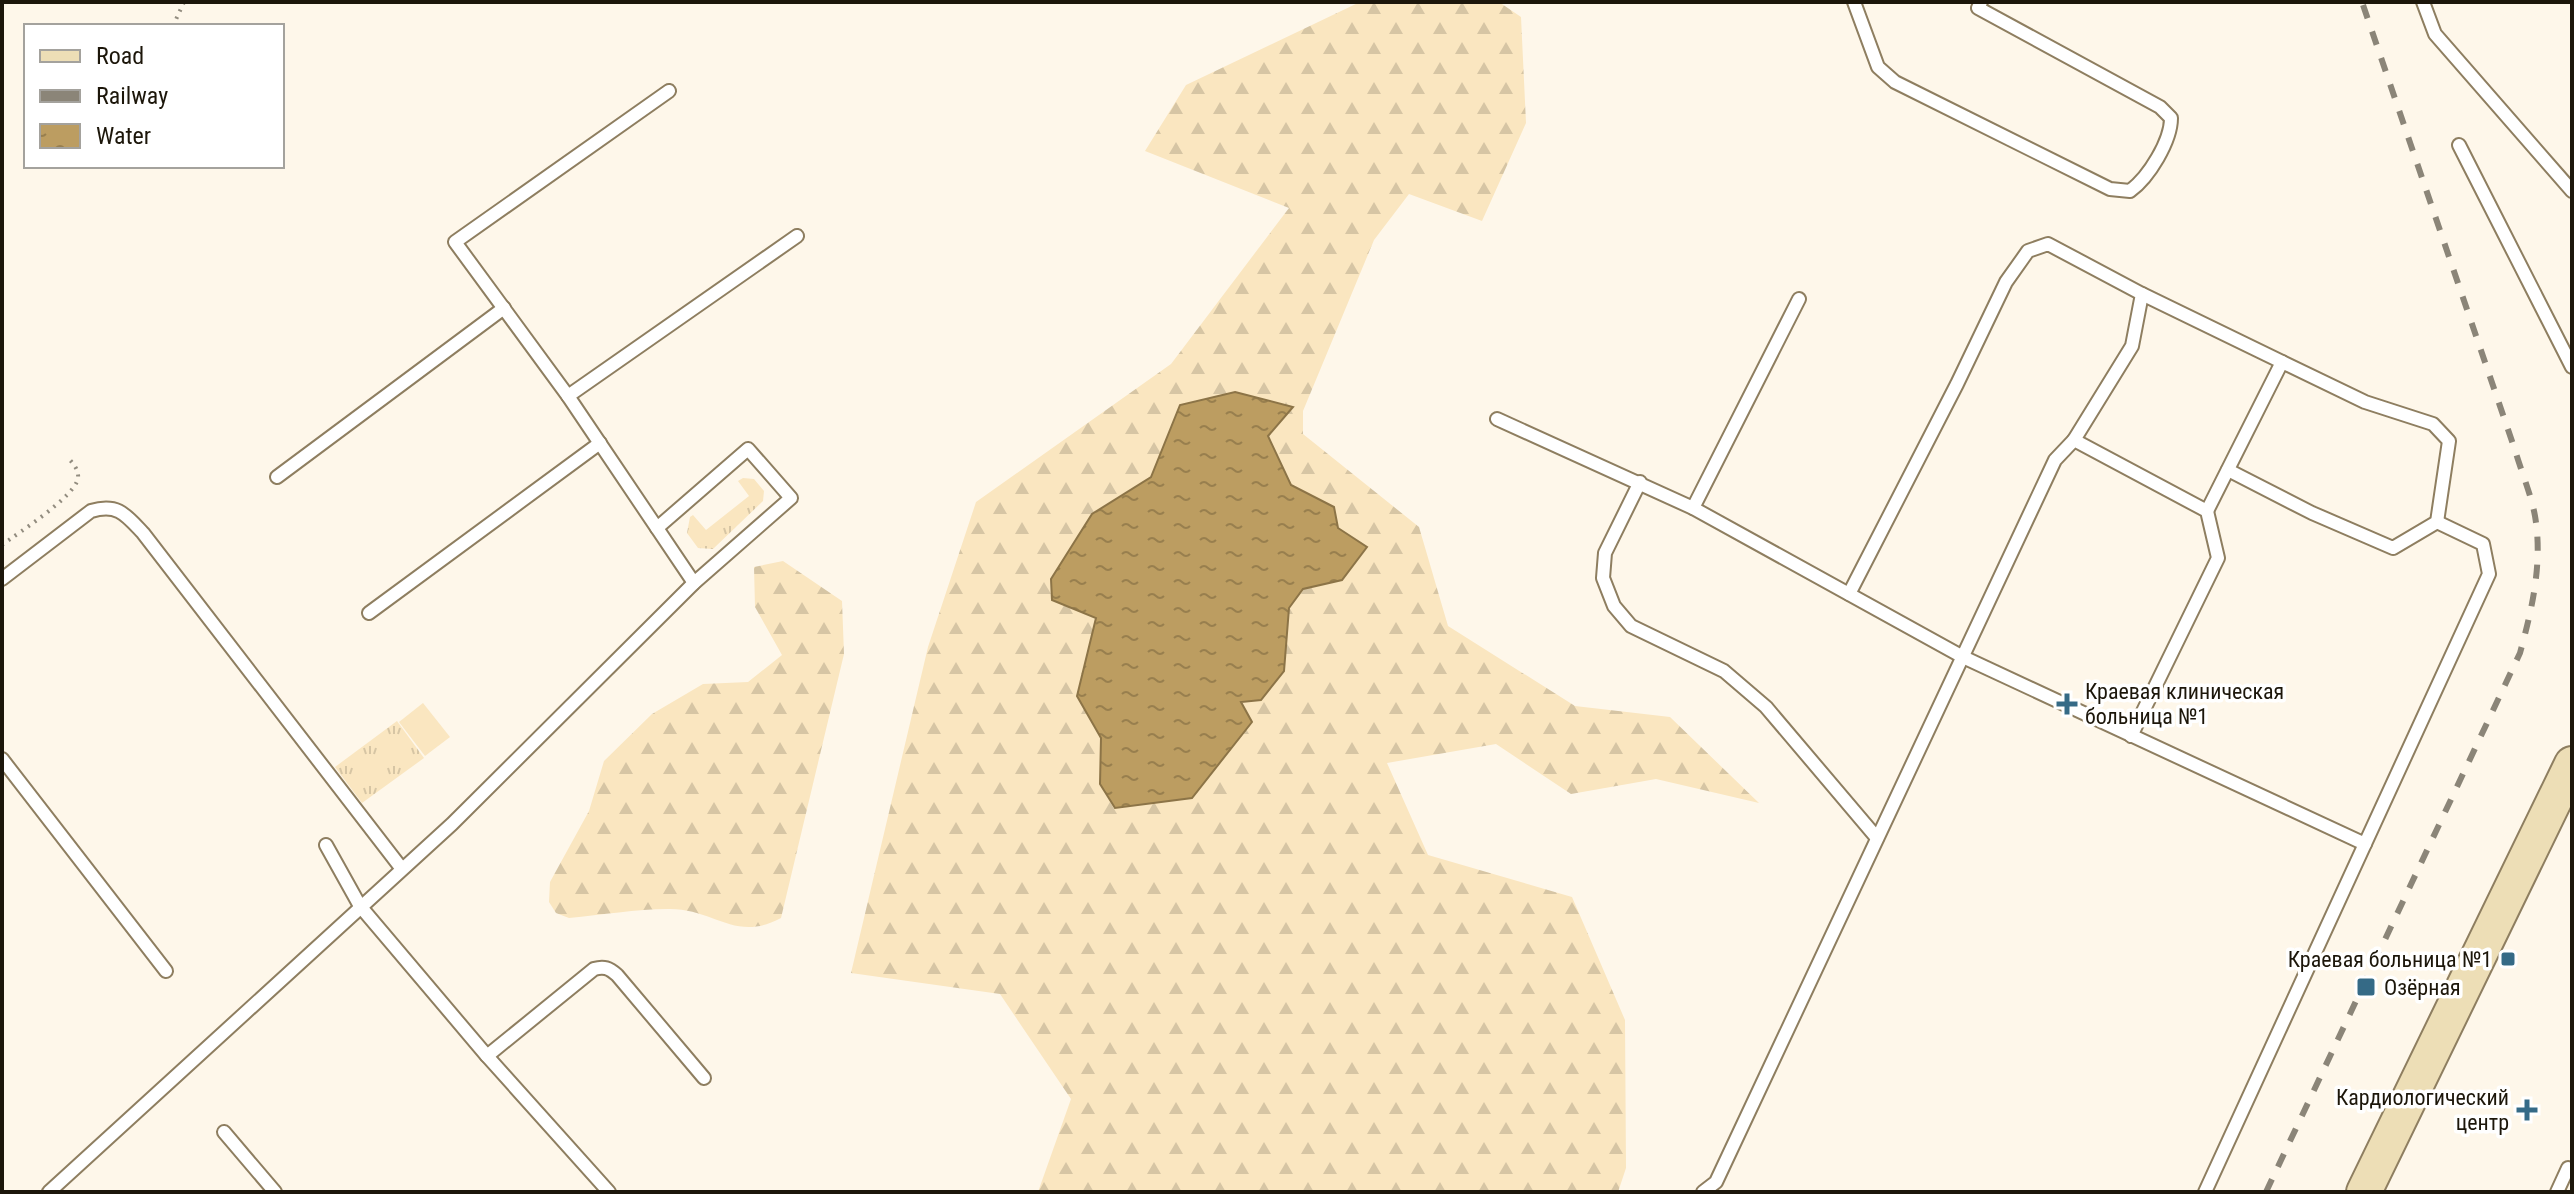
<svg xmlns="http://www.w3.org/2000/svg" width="2574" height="1194" viewBox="0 0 2574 1194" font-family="'Roboto Condensed',sans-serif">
	<defs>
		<pattern id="grass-tufts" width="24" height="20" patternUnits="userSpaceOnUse" patternTransform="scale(2)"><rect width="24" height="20" fill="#fae6c0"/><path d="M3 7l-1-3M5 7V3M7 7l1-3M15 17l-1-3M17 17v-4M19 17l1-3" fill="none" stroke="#d6c5a4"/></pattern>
		<pattern id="forest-firs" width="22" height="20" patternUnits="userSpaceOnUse" patternTransform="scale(2)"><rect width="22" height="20" fill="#fae6c0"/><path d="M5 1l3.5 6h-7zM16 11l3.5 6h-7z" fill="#d6c5a4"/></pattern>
		<pattern id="water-ripples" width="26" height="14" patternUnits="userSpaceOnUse" patternTransform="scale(2)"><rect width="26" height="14" fill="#bc9d61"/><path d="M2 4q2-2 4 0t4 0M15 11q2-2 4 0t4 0" fill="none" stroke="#987f4e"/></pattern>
	</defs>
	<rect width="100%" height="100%" fill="#fef7ea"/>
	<g fill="url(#grass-tufts)">
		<path d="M743 478 754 479 764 491 763 501 713 549 698 548 687 533 690 517 693 515 706 530 749 496 738 481Z"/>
		<path d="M397 721 424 758 362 803 335 767Z"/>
	</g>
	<g fill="url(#forest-firs)" fill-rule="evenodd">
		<path d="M1360 2H1499L1521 17 1526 123 1482 221 1409 194 1374 240 1303 411V434L1419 527 1448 626 1575 706 1670 717 1759 803 1656 779 1571 794 1496 744 1387 763 1428 855 1572 897 1625 1020 1626 1168 1618 1192H1038L1071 1099 1000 994 851 973 928 647 976 502 1171 364 1289 208 1145 151 1186 85ZM1180 405 1292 408 1268 436 1291 485 1334 507 1338 528 1367 548 1342 580 1303 589 1289 608 1284 671 1241 702 1100 784 1101 738 1078 696 1096 618 1092 514 1151 477Z"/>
		<path d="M783 561 842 601 844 654 781 918C735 943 714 908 668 909 636 909 602 915 569 918L556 913 549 902 550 882 589 811 604 761 652 714 703 684 748 682 782 655 755 607 754 567Z"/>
	</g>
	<path fill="#fae6c0" d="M423 703 450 737 425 756 399 722Z"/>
	<path fill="url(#water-ripples)" stroke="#8c7447" stroke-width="2" d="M1235 392 1293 407 1268 436 1291 485 1334 507 1338 528 1367 547 1342 580 1303 589 1289 608 1284 671 1261 700 1241 702 1252 722 1192 798 1115 808 1100 784 1101 738 1077 696 1096 618 1052 600 1051 579 1092 514 1151 477 1180 405Z"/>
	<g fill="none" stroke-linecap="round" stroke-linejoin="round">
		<g stroke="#8e7e60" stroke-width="16">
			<g id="lane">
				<path d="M1854 2 1878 67 1895 82 2110 189 2130 191C2149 177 2171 141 2171 118L2160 107 1978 8 1981 2"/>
				<path d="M2423 2 2435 34 2572 191"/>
				<path d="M669 91 455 242 568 396 694 583"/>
				<path d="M2459 145 2572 367"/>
				<path d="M2142 294 2282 362 2207 511"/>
				<path d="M568 396 797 236"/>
				<path d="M1497 419 1693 508 1963 657 2365 844"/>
				<path d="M2228 470 2312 513 2393 548 2437 522 2449 441 2433 424 2365 402 2282 362"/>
				<path d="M277 477 504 308"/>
				<path d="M1640 482 1605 553 1603 578 1614 606 1631 626 1724 671 1766 707 1877 838"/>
				<path d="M1693 508 1799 299"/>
				<path d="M2 579 91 511C118 503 126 515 143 533L402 869"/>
				<path d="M1849 594 1957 384 2006 282 2028 251 2048 244 2142 294 2132 346 2074 440"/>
				<path d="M369 613 600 443"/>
				<path d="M2 759 166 971"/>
				<path d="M326 845 360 906 487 1056 609 1192"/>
				<path d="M487 1056 594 969C604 966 609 968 617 975L704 1078"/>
				<path d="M224 1132 275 1192"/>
				<path d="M49 1192 452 824 694 583 791 498 748 449 657 528"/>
				<path d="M1703 1192 1716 1182 2055 460 2074 440 2207 511 2218 558 2131 736"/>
				<path d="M2205 1192 2489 574 2483 544 2437 522"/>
				<path d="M2557 1192 2568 1168 2572 1170"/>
			</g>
		</g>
		<g stroke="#8e7e60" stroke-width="38">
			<path id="secondary" d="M2364 1192 2572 764"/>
		</g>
		<g stroke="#928c7f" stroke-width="4" stroke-dasharray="2 6" stroke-linecap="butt">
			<path d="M173 26 184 2"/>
			<path d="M2 545C18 533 75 497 78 478 79 470 73 463 67 457"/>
		</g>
		<use href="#lane" stroke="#fff" stroke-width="12"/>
		<use href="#secondary" stroke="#eddeb6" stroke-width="34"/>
		<path stroke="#8b8578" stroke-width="6" stroke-dasharray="14 14" stroke-linecap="butt" d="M2266 1192 2520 653C2532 609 2543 563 2535 516 2531 494 2521 471 2515 450L2362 2"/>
	</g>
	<g fill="#356a86" stroke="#fff" stroke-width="3">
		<path d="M2063 692h8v8h8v8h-8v8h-8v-8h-8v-8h8z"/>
		<rect x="2500" y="951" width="16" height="16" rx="4"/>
		<rect x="2356" y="977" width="20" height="20" rx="4"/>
		<path d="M2523 1098h8v8h8v8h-8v8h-8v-8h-8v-8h8z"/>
	</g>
	<g text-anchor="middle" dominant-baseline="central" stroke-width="7" stroke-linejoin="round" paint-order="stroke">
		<g font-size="22" fill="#1c160a" stroke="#fff" text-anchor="start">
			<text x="2085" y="691">Краевая клиническая<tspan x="2085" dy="25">больница №1</tspan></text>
			<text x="2492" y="959" text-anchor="end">Краевая больница №1</text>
			<text x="2384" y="987">Озёрная</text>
			<text x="2509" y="1097" text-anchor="end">Кардиологический<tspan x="2509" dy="25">центр</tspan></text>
		</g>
	</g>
	<rect width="2574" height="1194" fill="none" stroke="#1c160a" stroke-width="8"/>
	<rect x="24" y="24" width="260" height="144" fill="#ffffff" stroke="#a4a29d" stroke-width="2"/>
	<rect x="40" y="50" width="40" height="12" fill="#eddeb6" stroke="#a4a29d" stroke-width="2"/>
	<text x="96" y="64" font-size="24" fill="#1c160a">Road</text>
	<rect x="40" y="90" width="40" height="12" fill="#8b8578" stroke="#a4a29d" stroke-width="2"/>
	<text x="96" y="104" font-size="24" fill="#1c160a">Railway</text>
	<rect x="40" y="124" width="40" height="24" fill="url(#water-ripples)" stroke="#a4a29d" stroke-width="2"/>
	<text x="96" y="144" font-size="24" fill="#1c160a">Water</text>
</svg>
